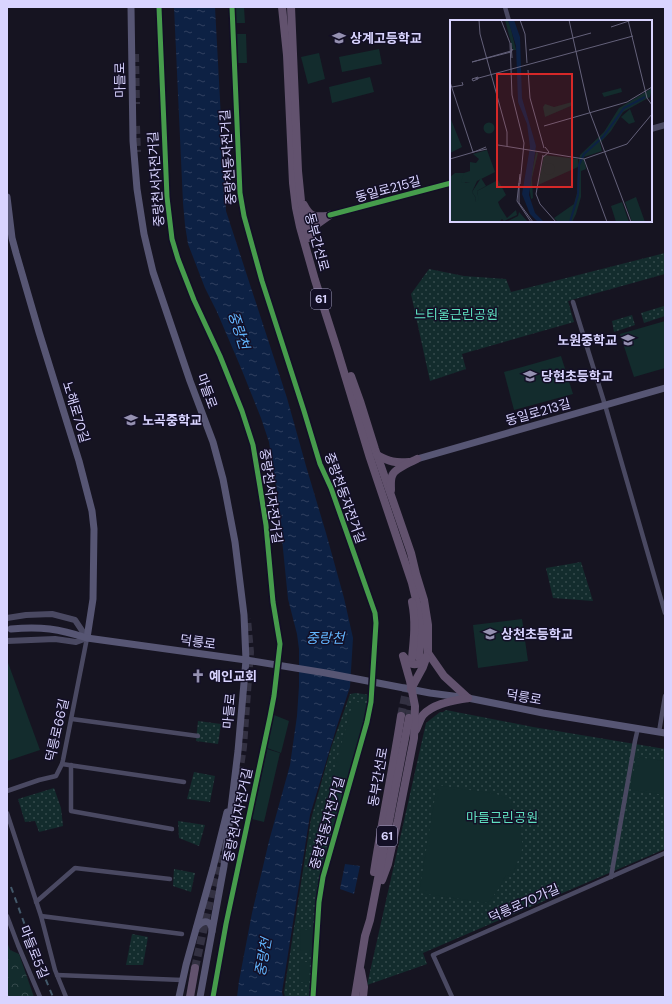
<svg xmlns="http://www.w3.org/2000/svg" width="672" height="1004" viewBox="0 0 672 1004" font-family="'DM Sans','Noto Sans KR',sans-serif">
	<defs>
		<pattern id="forest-crowns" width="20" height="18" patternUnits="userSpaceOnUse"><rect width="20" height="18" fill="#132c2d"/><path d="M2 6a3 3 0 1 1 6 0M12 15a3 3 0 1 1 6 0" fill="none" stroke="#354a4c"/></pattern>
		<pattern id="park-dots" width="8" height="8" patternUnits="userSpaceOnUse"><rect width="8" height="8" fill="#132c2d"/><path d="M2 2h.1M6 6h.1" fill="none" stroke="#354a4c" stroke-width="1.8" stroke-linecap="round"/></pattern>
		<pattern id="water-ripples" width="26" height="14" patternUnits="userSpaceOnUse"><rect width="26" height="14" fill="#0d2144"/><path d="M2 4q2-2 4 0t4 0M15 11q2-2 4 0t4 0" fill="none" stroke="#304060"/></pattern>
	</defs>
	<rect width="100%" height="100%" fill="#161421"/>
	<path fill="url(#forest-crowns)" d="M7 942 10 950 19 954 34 997H7Z"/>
	<g fill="url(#park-dots)">
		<path d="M665 253V274L568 301 574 322 462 354 466 369 430 381 411 294 429 269 464 276 506 279 511 292Z"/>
		<path d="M664 306 665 310V316L644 323 641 313Z"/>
		<path d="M632 315 635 325 614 332 612 321Z"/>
		<path d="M581 562 593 601 553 598 546 568Z"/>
		<path d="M356 693 370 695 369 706 365 725 333 836 321 875 313 930 310 997H285L284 992 311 819 331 748 350 694Z"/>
		<path d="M446 710 533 727 665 749V849L423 953 427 964 367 985 426 723 440 712H443Z"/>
		<path d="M198 721 221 724 218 744 196 741Z"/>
		<path d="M194 772 215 776 210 802 187 799Z"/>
		<path d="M54 788 61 808 63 826 39 832 35 821 25 822 18 799Z"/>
		<path d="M178 821 205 825 199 846 179 838Z"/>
		<path d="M174 869 195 873 191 892 173 886Z"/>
		<path d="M132 934 148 937 143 965H126Z"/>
	</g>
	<g fill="#132c2d">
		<path d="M235 7H244L245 23H236Z"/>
		<path d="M235 34H246L247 63H236Z"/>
		<path d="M379 49 382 64 342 72 339 57Z"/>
		<path d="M319 53 325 79 308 84 301 57Z"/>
		<path d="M370 77 374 92 332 103 329 87Z"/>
		<path d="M665 321V368L634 377 620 334Z"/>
		<path d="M561 356 573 394 514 410 504 372Z"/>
		<path d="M522 619 528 661 478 668 473 625Z"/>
		<path d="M7 660 40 750 7 761Z"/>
		<path d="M357 702 364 703 366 705 368 710 334 832C330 836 324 836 320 832L318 827 352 706Z"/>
		<path d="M274 715 289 721 281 753 267 748Z"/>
		<path d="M267 749 280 753 264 822 252 819Z"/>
		<path d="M636 757 665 761V795L631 790Z"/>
		<path d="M437 785 496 794 511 799 514 824H520L522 842 523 843 520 860H518L512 877 506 875 499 888 488 903 419 893Z"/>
		<path d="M301 929 312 930V951H300Z"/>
		<path d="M300 962H310L309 983 299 982Z"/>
	</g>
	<g fill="url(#water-ripples)">
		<path d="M174 7H215L226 211 287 398 306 466 326 533 344 598 353 638 350 687 337 726 310 815 282 992 283 997H237L239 981 252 913 269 841 290 765 297 716 299 686V649L297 634 288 599 278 499 269 442 261 418 241 368 217 312 205 288 188 244 185 225 183 203Z"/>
		<path d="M345 864 360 866 354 894 340 889Z"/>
	</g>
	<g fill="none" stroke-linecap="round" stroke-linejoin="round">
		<g stroke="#333142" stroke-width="8" stroke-dasharray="8 4" stroke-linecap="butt">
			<path d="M135 54 136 104"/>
			<path d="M136 126 137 152"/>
			<path d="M401 716 408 682"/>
			<path d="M409 718 412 697"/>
			<path d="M234 798 237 787 243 747 250 652 247 619"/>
			<path d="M195 968 212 891 226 835"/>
		</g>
		<g stroke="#4a4962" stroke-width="4.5">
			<path d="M505 7 509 21"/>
			<path d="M573 302 605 405 665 613"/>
			<path d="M72 719 198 736"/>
			<path d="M659 732 665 696"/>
			<path d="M62 764 184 782"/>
			<path d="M71 765V811L172 829"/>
			<path d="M7 791 39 780 56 776 62 764 63 760 87 638"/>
			<path d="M7 813 41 916 55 970 66 997"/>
			<path d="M611 877 635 741 638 728"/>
			<path d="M36 902 75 868 170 879"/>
			<path d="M7 916 18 945 40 997"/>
			<path d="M41 916 182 934"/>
			<path d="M57 975 182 980"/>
			<path d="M452 997 433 955 665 853"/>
		</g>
		<g stroke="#4a4962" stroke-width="6">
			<path d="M651 129 665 125"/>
			<path d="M330 215 451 183"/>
			<path d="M7 618 26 615 52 614 75 620 87 638 76 642 55 639 7 641"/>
		</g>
		<g stroke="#575674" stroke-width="7">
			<path d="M131 7 133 141 137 189 144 234 153 272 190 381 213 442 223 479 235 542 244 615 246 660 238 751 224 866 200 997"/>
			<path d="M7 197 12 238 16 253 39 332 79 461 92 511 94 529 93 599 87 638"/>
			<path d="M417 459 665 388"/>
			<path d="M11 629C41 626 59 629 87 638L246 660 326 673 430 693 468 698 543 713 665 733"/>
			<path d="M197 927C203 919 212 920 212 931"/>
			<path d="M179 997 186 965 213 868 227 812"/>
		</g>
		<g stroke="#62526e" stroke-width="8">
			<path d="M282 7 287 55 293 183 296 208 300 227 315 280 337 349 370 458 412 583 419 612 422 627 419 657"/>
			<path d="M291 7 298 171 301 201 309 238"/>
			<path d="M304 205C310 217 315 217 327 216"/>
			<path d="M310 237 313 227 330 215"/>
			<path d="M351 376 360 401 375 449 411 553 416 574 424 600 428 625V653L423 667 411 689"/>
			<path d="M377 455C390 462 395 463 409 462"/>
			<path d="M391 490C391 485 390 478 393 474 396 468 411 462 417 459"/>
			<path d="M428 653 444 676 468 698"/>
			<path d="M404 657C410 664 412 666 422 663L426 657"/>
			<path d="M412 658C414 639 416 621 412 602"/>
			<path d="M416 730C418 726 420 719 423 715 434 703 453 701 468 698"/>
			<path d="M374 872C382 820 393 768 401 716"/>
			<path d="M382 880 388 864 398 819 414 738 415 706 410 681 403 656"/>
			<path d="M361 971 364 987 363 997"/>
			<path d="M190 997 195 968"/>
			<path d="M355 997 365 936 370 920 409 718"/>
		</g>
		<path stroke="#43596b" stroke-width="2" stroke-dasharray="6 5" stroke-linecap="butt" d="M11 887 38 961 53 997"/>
		<g stroke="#130f26" stroke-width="8">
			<g id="cycleway">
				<path d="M159 7 167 197 172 239 178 259 194 300 220 356 242 411 253 445 260 487 266 525 273 602 280 644 274 696 270 717 226 924 213 997"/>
				<path d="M232 7 240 193 244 216 262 281 304 411 320 464 331 488 375 613 376 623 371 702 367 722 323 877 319 902 313 997"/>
				<path d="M330 215 451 183"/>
			</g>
		</g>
		<use href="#cycleway" stroke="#469c4c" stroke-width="5"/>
	</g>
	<defs>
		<g id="school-bare" transform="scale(1.08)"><path d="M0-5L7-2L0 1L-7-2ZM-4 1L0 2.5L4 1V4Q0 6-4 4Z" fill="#9591b1" stroke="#130f26" stroke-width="2.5" paint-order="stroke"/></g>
		<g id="church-bare" transform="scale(1.08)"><path d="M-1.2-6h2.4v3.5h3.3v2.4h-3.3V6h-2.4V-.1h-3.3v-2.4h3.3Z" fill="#9591b1" stroke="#130f26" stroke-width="2.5" paint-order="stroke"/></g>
	</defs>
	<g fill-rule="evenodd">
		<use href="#school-bare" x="339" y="38"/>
		<use href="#school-bare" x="628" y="340"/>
		<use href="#school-bare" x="530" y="376"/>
		<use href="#school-bare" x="131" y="420"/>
		<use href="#school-bare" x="490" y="634"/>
		<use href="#church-bare" x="198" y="676"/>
	</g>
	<g text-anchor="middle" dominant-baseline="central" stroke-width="3" stroke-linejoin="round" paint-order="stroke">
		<g fill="#130f26" stroke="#9e99be" stroke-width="1">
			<rect x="311" y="289" width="20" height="20" rx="3"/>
			<rect x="377" y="826" width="20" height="20" rx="3"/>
		</g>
		<g font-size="12" font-weight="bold" fill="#d9d4ff">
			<text x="321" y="299">61</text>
			<text x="387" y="836">61</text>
		</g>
		<g font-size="13" font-weight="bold" fill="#d9d4ff" stroke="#130f26" text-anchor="start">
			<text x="350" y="38">상계고등학교</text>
			<text x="617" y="340" text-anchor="end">노원중학교</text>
			<text x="541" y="376">당현초등학교</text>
			<text x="142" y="420">노곡중학교</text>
			<text x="501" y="634">상천초등학교</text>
			<text x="209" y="676">예인교회</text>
		</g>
		<g font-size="13" fill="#d9d4ff" stroke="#130f26">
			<text transform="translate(120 80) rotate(-91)">마들로</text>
			<text transform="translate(228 157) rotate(-94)">중랑천동자전거길</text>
			<text transform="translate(156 179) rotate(-94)">중랑천서자전거길</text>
			<text transform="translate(388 189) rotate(-15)">동일로215길</text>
			<text transform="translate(317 242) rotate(75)">동부간선로</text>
			<text transform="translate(207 391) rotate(70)">마들로</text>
			<text transform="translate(76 412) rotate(73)">노해로70길</text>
			<text transform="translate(538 412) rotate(-16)">동일로213길</text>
			<text transform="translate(271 496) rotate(82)">중랑천서자전거길</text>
			<text transform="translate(345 498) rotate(70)">중랑천동자전거길</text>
			<text transform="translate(198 642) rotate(8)">덕릉로</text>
			<text transform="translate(524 697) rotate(10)">덕릉로</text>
			<text transform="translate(229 711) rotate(-85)">마들로</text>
			<text transform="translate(57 730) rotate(-77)">덕릉로66길</text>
			<text transform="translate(378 777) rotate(-80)">동부간선로</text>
			<text transform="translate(238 815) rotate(-78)">중랑천서자전거길</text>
			<text transform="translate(327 823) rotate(-74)">중랑천동자전거길</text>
			<text transform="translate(524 903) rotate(-24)">덕릉로70가길</text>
			<text transform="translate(34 952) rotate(68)">마들로5길</text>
		</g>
		<g font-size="13" fill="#5fe0c0" stroke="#130f26">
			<text x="456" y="314">느티울근린공원</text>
			<text x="502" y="817">마들근린공원</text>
		</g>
		<g font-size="14" font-style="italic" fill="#62b6ff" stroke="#130f26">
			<text transform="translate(239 330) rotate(72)">중랑천</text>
			<text x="325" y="638">중랑천</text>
			<text transform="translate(263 957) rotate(-80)">중랑천</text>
		</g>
	</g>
	<g transform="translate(450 20)">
		<rect width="202" height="202" fill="#161421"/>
		<path d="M37 130 45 152 27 161 22 172 26 178 25 182 28 177 27 171 48 160 56 175 48 182 50 187 57 198 66 190 67 195 54 201 52 199 49 202H0V157L5 153H14L15 163H20V142L26 143 29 139 23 134ZM69 192 78 202H56L68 196Z" fill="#132c2d"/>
		<path d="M55 0H58L60 5 66 30H63ZM171 68 172 72 154 77 152 73ZM202 68 200 77 173 92 161 111 150 123 152 131 134 137 136 149 131 151V177L126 194 122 202H108L104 198 124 184 127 173 128 147 88 165 94 135 128 139V145L130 135 154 112 169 88ZM122 82 123 85 95 97 93 87 95 84 104 87ZM180 89 185 102 179 104 171 97ZM0 97 12 127 0 133ZM33.5 108a5.5 5.5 0 1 1 11 0a5.5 5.5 0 1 1-11 0ZM86 132 88 133 82 158 83 178 81 179 79 165ZM20 151V163L11 162 14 153ZM31 158 36 166 27 171 29 180 25 182 26 178 22 172ZM186 177 195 202H182L175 182ZM172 182 179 202H166L161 186Z" fill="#132c2d"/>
		<path d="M93 149a6 6 0 1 1 12 0a6 6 0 1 1-12 0Z" fill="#132c2d"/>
		<path d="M58 0H64L70 17 72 78 86 126 79 175 85 193 94 202H88L80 194 72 174 80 127 77 104 68 82 66 26Z" fill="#0d2144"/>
		<path fill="none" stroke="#0d2144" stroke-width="2" d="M120 202 128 175 129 145 134 134 153 117 174 88 195 77"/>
		<path fill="none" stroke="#64617a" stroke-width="1" d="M29 0 30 14 57 112V126M51 0 60 23 62 75 74 123 70 164M70 0 75 14 77 43M119 0 139 90 181 202M178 0 197 78 202 85M161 7 182 0M61 23 62 38M79 30 141 13M61 31 22 42 61 32 63 29M78 50 80 78 94 128M28 57V59L23 61 22 59ZM25 59 183 16M0 62 23 132M2 67 13 65 12 62M94 106 177 82 202 67M48 125 134 139 177 124 202 94M23 132 37 129M24 132 36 127M93 135 86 174 90 184 106 202M93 137 99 132 95 127M0 139 24 132M134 139 157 202M70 154 67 181 81 202M69 163V183L83 202"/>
		<path fill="#d62828" fill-opacity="0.15" stroke="#d62828" stroke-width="2" d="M47 54H122V167H47Z"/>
		<rect width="202" height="202" fill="none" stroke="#d9d4ff" stroke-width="2"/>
	</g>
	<rect width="672" height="1004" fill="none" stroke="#d9d4ff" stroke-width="16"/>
</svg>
